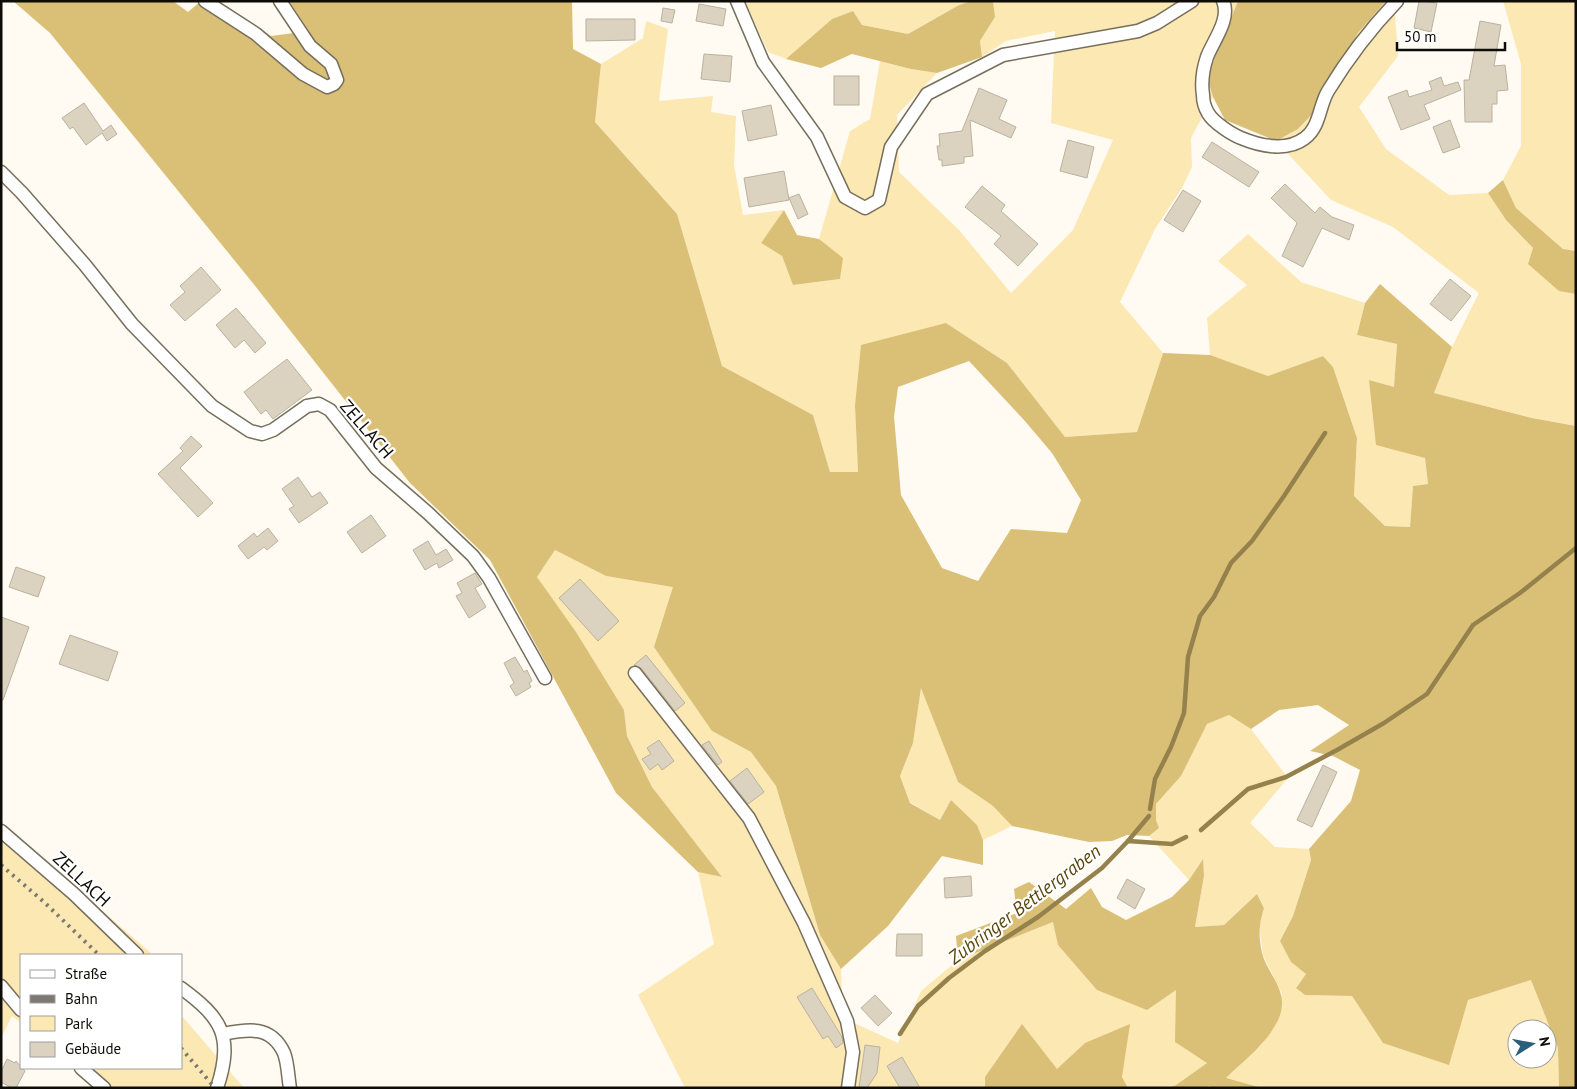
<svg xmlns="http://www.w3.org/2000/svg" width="1577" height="1089" viewBox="0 0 1577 1089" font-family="'PT Sans',sans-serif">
	<rect width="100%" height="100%" fill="#fffbf3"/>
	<g fill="#fce8b3" fill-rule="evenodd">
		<path d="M745 1H972L959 5 908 34 862 25 853 11 832 19 786 59 768 52Z"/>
		<path d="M993 1H1238L1207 77 1213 97 1191 138 1192 167 1182 188 1155 229 1120 302 1163 353 1137 432 1065 437 1007 363 946 323 855 406 858 473 830 472 813 415 722 366 677 214 595 122 601 64 643 38 646 21 668 29 659 101 713 96 711 112 736 116 734 165 743 215 784 210 761 243 782 256 793 285 840 279 842 258 819 239 850 131 870 119 880 61 911 69 937 73 897 115 899 172 959 230 1011 293 1073 230 1113 140 1051 123 1055 31 1006 41 982 57 980 41 995 17Z"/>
		<path d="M1386 1H1394L1398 56 1359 107 1386 149 1449 195 1488 193 1506 220 1533 248 1559 290 1576 294V426L1532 418 1434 393 1452 347 1479 293 1393 227 1331 200 1276 141 1298 129 1317 109 1358 33Z"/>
		<path d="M1503 1H1576V251L1563 249 1516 208 1503 180 1521 146V64Z"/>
		<path d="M1248 234 1301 282 1365 303 1357 335 1397 344 1394 388 1369 380 1425 457 1428 484 1413 486 1410 527 1385 526 1354 496 1357 438 1333 367 1323 356 1268 376 1210 355 1207 318 1247 285 1218 261Z"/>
		<path d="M555 550 606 576 673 586 712 731 751 752 776 786 820 935 841 969 842 994 854 1023 898 1043 921 991 958 960 1053 922 1176 990 1207 1063 1176 1085 1168 1088H1128L1122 1077 1085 1043 1057 1070 985 1077V1088H685L638 995 714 944 698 872 722 877 652 787 627 736 624 710 537 577Z"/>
		<path d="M921 687 958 782 993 806 1012 826 983 840 977 825 951 800 940 820 910 802 900 776 913 743Z"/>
		<path d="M1229 715 1251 729 1288 778 1250 823 1275 847 1309 849 1311 860 1293 916 1280 941 1291 962 1306 974 1296 987 1305 995 1352 996 1383 1043 1468 1000 1531 979 1558 1048 1559 1088H1262L1225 1079 1263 1043 1282 994 1263 955 1259 927 1264 907 1257 894 1224 925 1195 927 1204 876 1202 860 1189 880 1149 836 1159 828 1156 820V804L1181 776 1207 724ZM1517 1029H1547V1059H1517Z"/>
		<path d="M1 824 150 952 151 955H21V1023L12 1016 1 1038Z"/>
		<path d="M181 1015 244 1088H103L81 1068H181Z"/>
	</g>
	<g fill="#dabf76" fill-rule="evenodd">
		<path d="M13 1H173L188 12 201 1H219L271 36 309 31 289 1H572L573 49 601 64 595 122 677 214 722 366 813 415 830 472H858L855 406 861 345 946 323 1007 363 1065 437 1137 432 1163 353 1210 355 1268 376 1323 356 1333 367 1357 438 1354 496 1385 526 1410 527 1413 486 1428 484 1425 458 1376 445 1369 380 1394 387 1397 344 1357 335 1365 303 1380 284 1452 347 1434 393 1532 418 1576 426V1088H1559L1558 1048 1531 980 1468 1000 1449 1065 1383 1043 1352 996 1305 995 1296 988 1306 974 1291 962 1280 941 1293 916 1311 860 1309 849 1351 801 1360 770 1333 756 1310 751 1349 725 1318 705 1279 710 1251 729 1229 715 1207 724 1181 776 1156 804V820L1159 828 1149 836 1127 835 1112 841 1089 842 1012 826 993 806 958 782 921 688 913 743 900 776 910 803 940 820 951 800 977 825 983 840V865L942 856 888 926 841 969 820 935 776 786 751 752 712 731 654 647 673 587 606 576 555 550 537 577 576 632 624 710 627 736 652 787 722 877 698 872 616 793 490 560 410 483 252 282 50 33ZM969 361 1024 420 1052 453 1081 500 1067 533 1011 529 978 581 942 568 901 495 894 417 898 387Z"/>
		<path d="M972 1H993L995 17 980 41 982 57 937 73 911 69 852 54 821 68 786 59 832 19 853 11 862 25 908 34 959 5Z"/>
		<path d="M1238 1H1386L1358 33 1317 109 1298 129 1276 141 1225 120 1213 97 1207 77Z"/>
		<path d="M1503 180 1516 208 1563 249 1576 251V294L1559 291 1528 264 1533 248 1506 220 1488 193Z"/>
		<path d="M784 210 797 235 819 239 843 258 840 279 793 285 782 256 761 243Z"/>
		<path d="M1203 859 1204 876 1195 927 1224 925 1257 894 1264 908C1259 925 1258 934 1262 953 1268 976 1290 990 1279 1018 1268 1043 1244 1060 1226 1078L1262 1088H1212L1209 1086 1208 1088H1168L1176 1085 1207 1063 1175 1042 1176 990 1147 1010 1097 990 1058 945 1053 922 958 960 956 936 1017 913 1014 889 1029 882 1066 909 1091 888 1102 907 1126 920 1172 897 1189 880Z"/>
		<path d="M1022 1024 1057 1069 1085 1043 1130 1024 1122 1077 1128 1088H985V1077Z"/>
	</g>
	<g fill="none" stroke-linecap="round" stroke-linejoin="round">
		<g stroke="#95814c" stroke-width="4.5">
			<path d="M1150 809 1155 779 1171 747 1184 713 1188 657 1200 616 1214 597 1231 563 1252 541 1284 496 1325 433"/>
			<path d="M1201 830 1248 789 1286 777 1337 750 1384 723 1427 694 1473 625 1520 593 1576 548"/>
			<path d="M1128 841 1149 816"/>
			<path d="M900 1034 918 1006 949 978 985 951 1038 917 1102 868 1128 841 1172 844 1186 837"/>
		</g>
	</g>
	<g fill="#dbd3bf" stroke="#bab29f">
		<path d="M1419 1 1437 3 1431 32 1414 28Z"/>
		<path d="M699 4 726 9 723 26 696 21Z"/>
		<path d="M663 8 675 10 672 23 661 21Z"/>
		<path d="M586 19H635V40L586 41Z"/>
		<path d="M1480 21 1501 25 1494 66 1505 65 1508 90 1497 91V104H1492V122H1465L1464 80H1469Z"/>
		<path d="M704 54 732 56 730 82 701 79Z"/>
		<rect x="834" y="76" width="25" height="29"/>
		<path d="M1441 77 1444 86 1458 82 1461 90 1424 105 1430 119 1401 130 1388 97 1407 90 1409 97 1432 90 1429 82Z"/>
		<path d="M979 88 1007 100 999 119 1016 127 1011 138 970 120 973 156 964 157V163L942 166V160H939L937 146H940L939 134 962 131Z"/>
		<path d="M84 103 103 131 111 125 117 134 107 141 102 133 86 145 73 127 70 129 62 118Z"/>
		<path d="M771 105 777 135 748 141 742 111Z"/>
		<path d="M1450 120 1460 147 1443 153 1433 127Z"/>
		<path d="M1068 140 1094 147 1087 178 1060 171Z"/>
		<path d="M1212 142 1259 172 1249 187 1202 157Z"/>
		<path d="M784 171 789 200 749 207 744 178Z"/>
		<path d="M1285 184 1315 213 1320 207 1332 217 1354 225 1349 240 1322 228 1303 267 1282 256 1297 223 1271 198Z"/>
		<path d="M982 186 1005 205 1001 211 1038 244 1018 266 994 244 1001 236 965 207Z"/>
		<path d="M1183 190 1201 201 1183 232 1164 220Z"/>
		<path d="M799 194 808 214 798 219 789 198Z"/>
		<path d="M201 267 221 290 185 321 170 305 185 292 180 286Z"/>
		<path d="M1450 279 1471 296 1451 321 1430 304Z"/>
		<path d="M236 308 266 343 255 353 244 340 235 348 216 325Z"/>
		<path d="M287 359 312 390 273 419 266 410 261 414 244 392Z"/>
		<path d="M191 436 202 446 180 468 213 503 198 517 158 474 183 451 180 448Z"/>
		<path d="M298 477 312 497 320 492 328 503 299 523 289 509 294 506 282 489Z"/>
		<path d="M371 515 386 536 362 553 347 532Z"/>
		<path d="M268 528 278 541 267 550 264 547 248 559 238 546 254 533 257 537Z"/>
		<path d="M428 541 436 555 446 549 453 560 439 568 437 563 425 570 413 550Z"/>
		<path d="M16 567 45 577 38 597 9 587Z"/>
		<path d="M475 573 482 584 475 588 486 607 469 618 456 596 462 593 457 583Z"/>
		<path d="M580 579 619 621 598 641 559 598Z"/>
		<path d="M1 617 29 627 3 700H1Z"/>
		<path d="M70 635 118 652 108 681 59 664Z"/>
		<path d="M646 655 685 703 675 711 641 668 634 665Z"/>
		<path d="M515 657 524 672 527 670 532 681 529 683 531 687 516 696 510 686 514 683 504 663Z"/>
		<path d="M659 740 674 761 662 770 658 764 650 770 642 759 651 754 647 748Z"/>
		<path d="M709 741 722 762 718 765 702 745Z"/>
		<path d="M1323 765 1337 772 1312 827 1297 820Z"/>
		<path d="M747 768 764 792 748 804 730 781Z"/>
		<path d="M971 876 972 896 945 898 944 878Z"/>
		<path d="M1127 879 1145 889 1135 909 1117 898Z"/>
		<path d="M897 934H922V956H896Z"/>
		<path d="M812 988 842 1037 843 1043 836 1048 828 1036 823 1039 797 997Z"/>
		<path d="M875 995 892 1013 878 1026 861 1008Z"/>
		<path d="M865 1045 880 1047 877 1073 867 1088H859Z"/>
		<path d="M902 1057 920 1088H900L887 1066Z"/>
		<path d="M7 1059 15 1063 16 1061 25 1071 16 1088H12L1 1082V1072Z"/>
	</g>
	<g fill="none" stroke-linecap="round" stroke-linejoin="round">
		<g stroke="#766f5c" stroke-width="15">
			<g id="street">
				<path d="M205 1 256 34 303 74 327 87 334 84 337 80 331 64 310 46 280 1"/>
				<path d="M737 1 763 62 817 137 845 197 865 208 879 200 891 147 927 94 1003 55 1138 31 1157 23 1192 1"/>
				<path d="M1223 1C1231 19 1213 41 1207 57 1203 69 1201 82 1203 95 1203 100 1205 108 1208 113 1213 122 1231 134 1241 138 1260 146 1287 152 1305 138 1320 127 1319 106 1328 91 1348 58 1371 28 1397 1"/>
				<path d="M1 172 22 193 85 265 132 324 212 406 250 431 262 434 273 430 307 406 319 404 330 410 376 468 428 513 473 556 489 578 545 678"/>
				<path d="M635 673 749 818 804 923 847 1021 853 1052 848 1088"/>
				<path d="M1 831 74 894 137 955"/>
				<path d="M1 986 21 1010"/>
				<path d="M181 988C222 1018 234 1037 217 1088"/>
				<path d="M223 1034C248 1029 271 1025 284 1053 288 1063 288 1077 290 1088"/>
				<path d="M81 1068 104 1088"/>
			</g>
		</g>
		<use href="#street" stroke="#fff" stroke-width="12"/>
		<g stroke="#7c7972" stroke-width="4" stroke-dasharray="2.5 5" stroke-linecap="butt">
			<path d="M1 865 44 902 99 955"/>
			<path d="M181 1048 215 1088"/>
		</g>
	</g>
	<g text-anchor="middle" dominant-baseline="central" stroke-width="4.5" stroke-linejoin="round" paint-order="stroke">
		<g font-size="18" fill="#0e0c06" stroke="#fff">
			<text transform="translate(367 429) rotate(49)">ZELLACH</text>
			<text transform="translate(82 879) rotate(43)">ZELLACH</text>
		</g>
		<g font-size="19" font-style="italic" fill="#5a470d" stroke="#fff">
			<text transform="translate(1024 904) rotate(-37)">Zubringer Bettlergraben</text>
		</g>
	</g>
	<rect width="1577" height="1089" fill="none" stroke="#0e0c06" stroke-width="5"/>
	<rect x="20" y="954" width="162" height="115" fill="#ffffff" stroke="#9f9e9b"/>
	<rect x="30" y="970" width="25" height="8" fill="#ffffff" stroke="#9f9e9b"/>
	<text x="65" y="979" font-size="15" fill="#0e0c06">Straße</text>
	<rect x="30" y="995" width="25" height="8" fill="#7c7972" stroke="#9f9e9b"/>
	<text x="65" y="1004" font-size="15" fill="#0e0c06">Bahn</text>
	<rect x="30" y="1016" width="25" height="15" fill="#fce8b3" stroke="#9f9e9b"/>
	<text x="65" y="1029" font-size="15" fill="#0e0c06">Park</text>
	<rect x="30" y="1042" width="25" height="15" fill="#dbd3bf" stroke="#9f9e9b"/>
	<text x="65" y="1054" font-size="15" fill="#0e0c06">Gebäude</text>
	<g transform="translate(1532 1044) rotate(79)"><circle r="24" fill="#ffffff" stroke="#9f9e9b"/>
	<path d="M0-4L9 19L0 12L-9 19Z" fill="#295f7a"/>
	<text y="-8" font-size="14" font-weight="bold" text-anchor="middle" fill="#0e0c06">N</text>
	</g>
	<path d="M1397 42v8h108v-8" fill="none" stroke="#0e0c06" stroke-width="2.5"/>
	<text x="1404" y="42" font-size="15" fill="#0e0c06" stroke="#ffffff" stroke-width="4" paint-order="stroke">50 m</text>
</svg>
